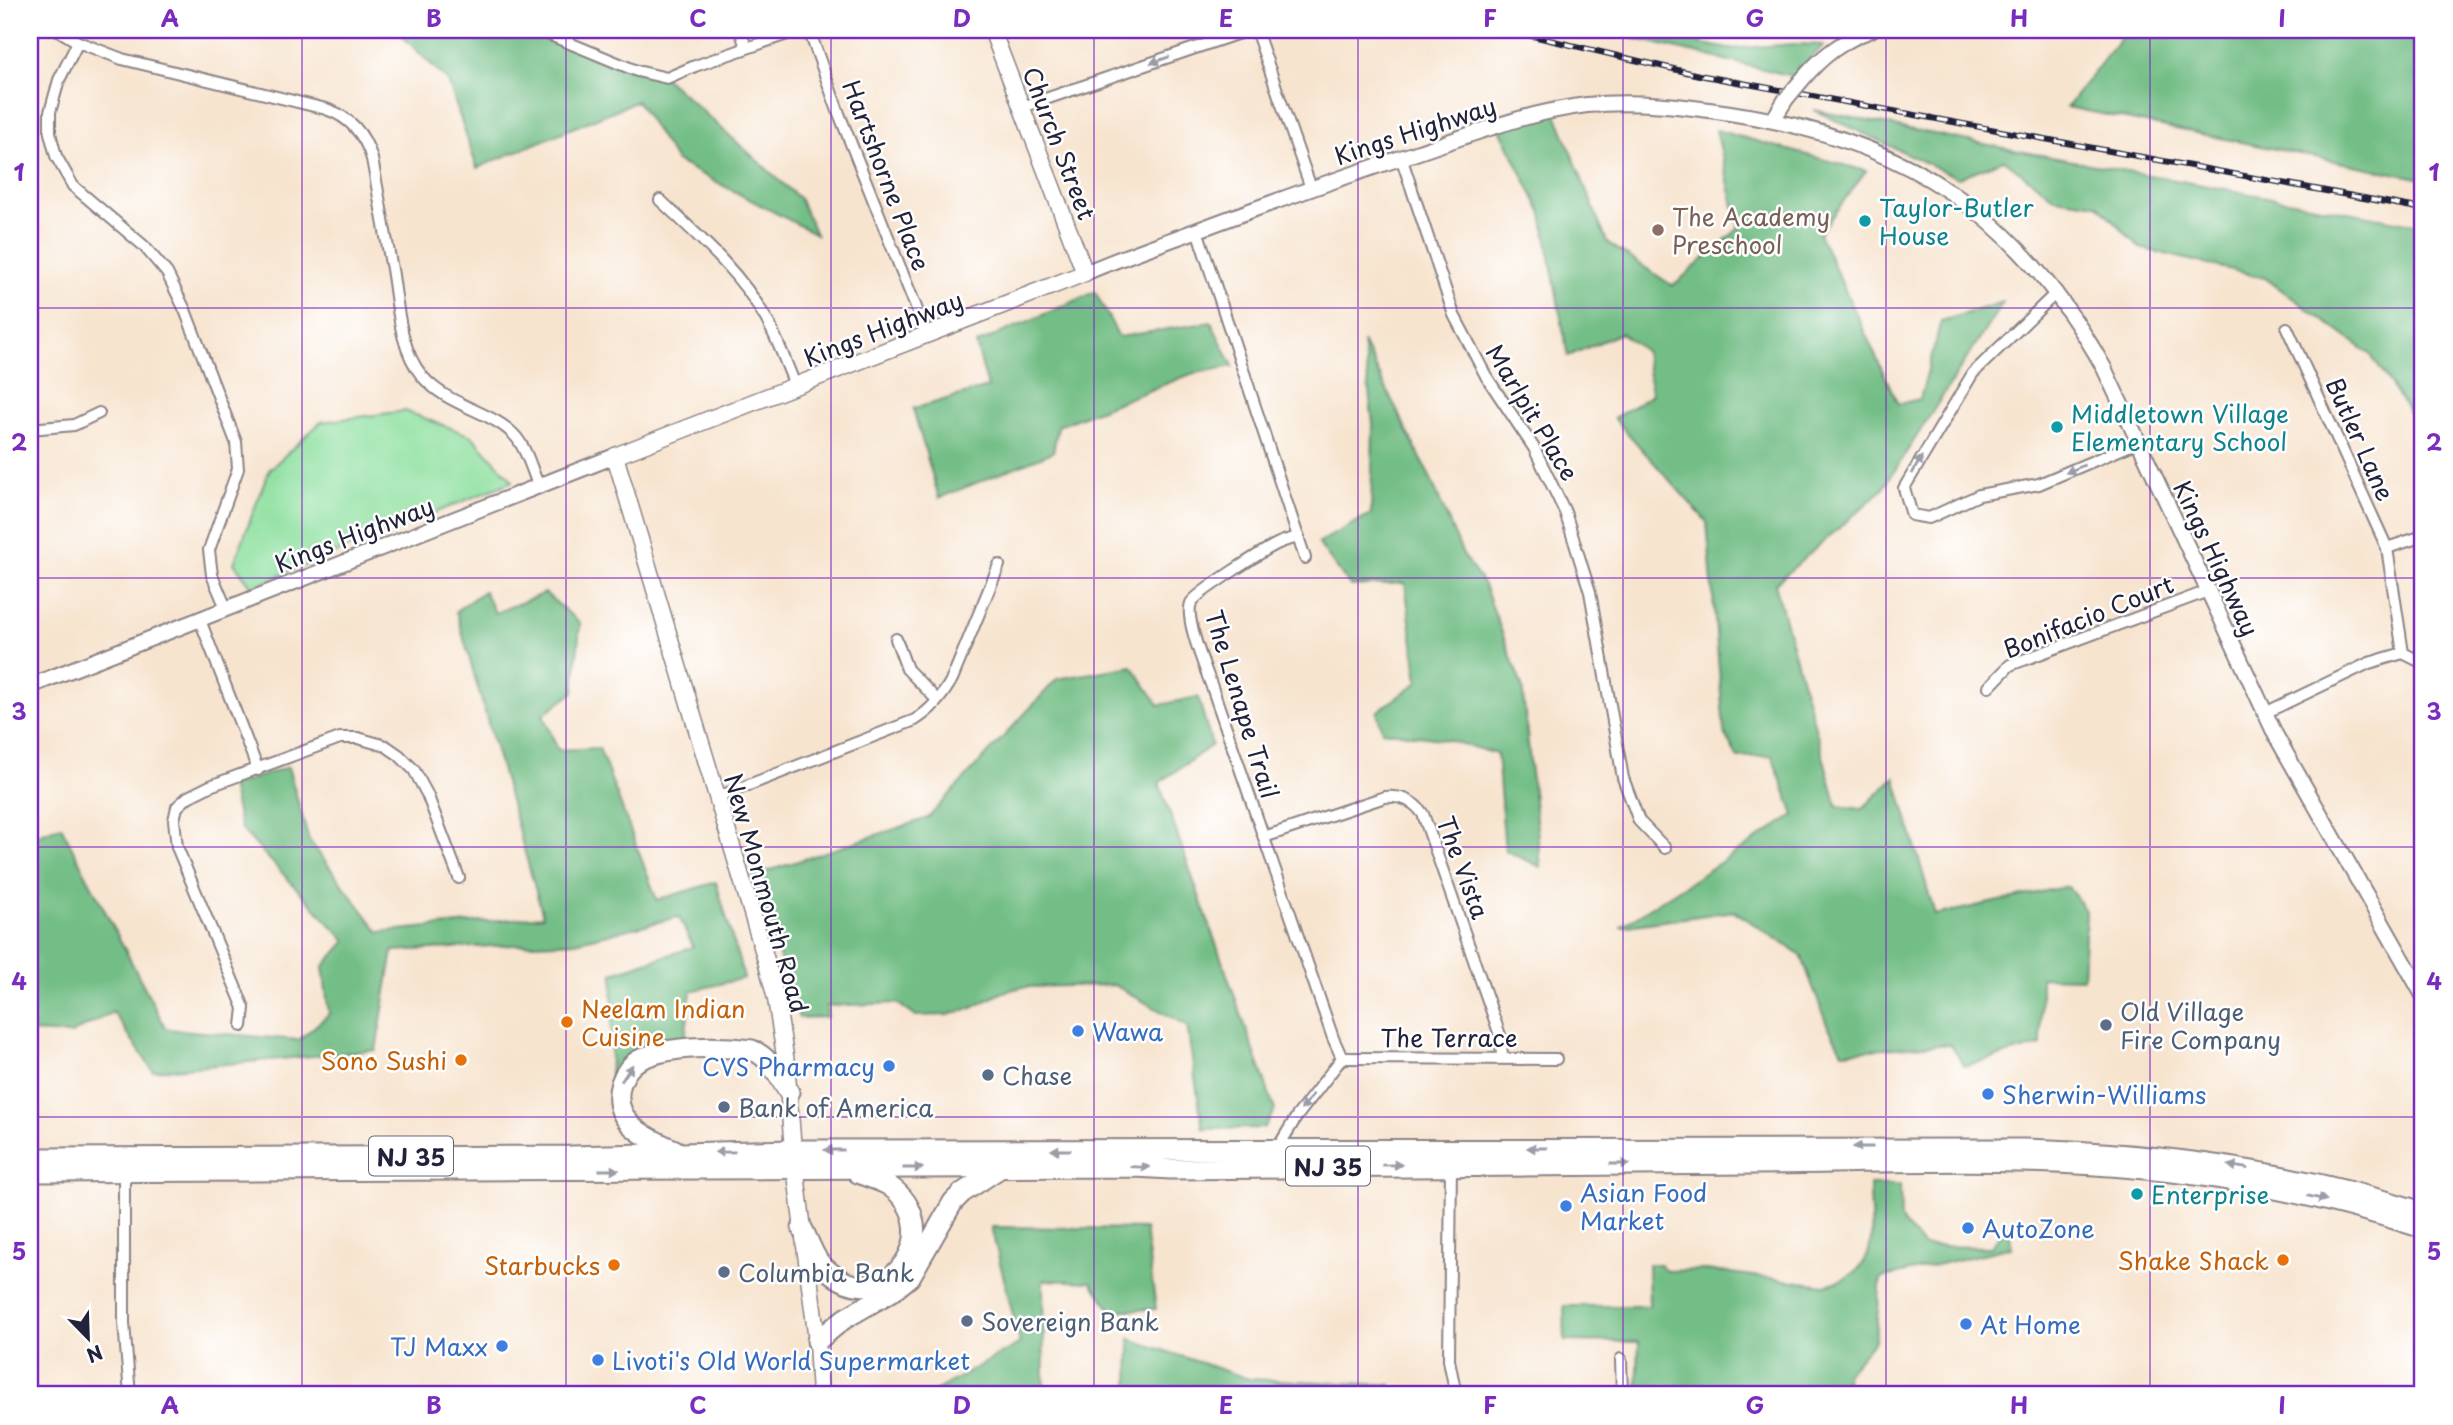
<svg xmlns="http://www.w3.org/2000/svg" width="2453" height="1425" viewBox="0 0 2453 1425" font-family="'Playpen Sans',sans-serif">
	<rect width="100%" height="100%" fill="#fff"/>
	<filter id="ink" filterUnits="userSpaceOnUse"><feTurbulence type="fractalNoise" baseFrequency=".0143" numOctaves="2"/><feDisplacementMap in="SourceGraphic" scale="14" xChannelSelector="R" yChannelSelector="G"/><feConvolveMatrix kernelMatrix="1 2 1 2 8 2 1 2 1" color-interpolation-filters="sRGB"/></filter>
	<filter id="wash" filterUnits="userSpaceOnUse"><feTurbulence type="fractalNoise" baseFrequency=".00686" numOctaves="4" result="noise"/><feDisplacementMap in="SourceGraphic" scale="28" xChannelSelector="R" yChannelSelector="G"/><feGaussianBlur stdDeviation="1.57" result="paint"/><feColorMatrix in="noise" values="0 0 0 0 0 0 0 0 0 0 0 0 0 0 0 0 0 1.4 0 .05"/><feComposite in="paint" operator="in"/></filter>
	<g filter="url(#wash)">
		<rect width="100%" height="100%" fill="#f7e4cf"/>
		<path fill="#8fe0a0" stroke="#58816e" stroke-width="2" d="M405 411 472 436 513 481 252 587 234 563 269 470 321 422Z"/>
		<g fill="#73be86" stroke="#4a7060" stroke-width="2">
			<path d="M396 30H549L563 43 660 73 799 198 816 234 676 161 637 101 477 168 448 81Z"/>
			<path d="M1598 30H1685L1694 42 1729 49 1794 44 1824 45 1792 76Z"/>
			<path d="M2127 30H2423V179L2067 107Z"/>
			<path d="M1814 110 2009 149 2423 226V433L2370 354 2265 278 2140 248 2097 204 2055 198 2004 160 1958 178Z"/>
			<path d="M1555 111 1607 242 1673 286 1739 228 1716 130 1866 171 1819 234 1898 404 1920 399 1941 321 2003 302 1882 490 1775 584 1837 806 1862 809 1895 777 1935 915 2068 886 2086 912 2083 978 2041 977V1045L1964 1066 1951 1044 1842 1052 1826 1022 1801 955 1734 911 1620 927 1794 815 1772 756 1737 757 1724 731 1707 522 1614 418 1652 395 1645 351 1621 333 1568 356 1542 214 1499 127Z"/>
			<path d="M1095 292 1119 337 1211 322 1233 366 1191 374 1058 426 1053 452 939 498 913 409 988 387 976 344Z"/>
			<path d="M1363 342 1430 477 1463 555 1484 585 1522 686 1541 867 1505 850 1497 754 1448 740 1382 731 1377 712 1418 682 1405 583 1350 586 1318 543 1371 514 1373 424Z"/>
			<path d="M484 591 495 613 545 593 580 623 574 692 543 715 558 750 599 748 657 900 716 882 744 978 691 991 684 1047 610 1088 613 973 693 947 679 917 575 942 393 951 376 1050 153 1071 113 1012 71 1034 30 1032V838L61 826 166 1029 299 1040 329 1014 323 967 346 941 241 829 231 786 288 767 309 840 379 932 543 916 456 611Z"/>
			<path d="M1132 666 1159 705 1198 697 1212 745 1159 783 1275 1110 1264 1128 1203 1129 1187 1026 1114 985 1022 987 1003 992 972 1008 948 1015 915 1016 897 1003 827 1006V1017L799 1018 753 876 928 818 1057 679Z"/>
			<path d="M1870 1185H1900L1901 1220 1923 1246 1991 1247 2008 1225 2012 1247 1881 1278 1875 1340 1846 1374 1847 1395H1637L1639 1342 1565 1341 1564 1306H1649L1648 1264H1660L1666 1271 1706 1270 1825 1285C1884 1272 1870 1233 1870 1185Z"/>
			<path d="M991 1227 1145 1229 1156 1309 1112 1311 1091 1282 1043 1280 1044 1395H928L1020 1343Z"/>
			<path d="M1130 1339 1249 1379 1391 1385V1395H1129Z"/>
		</g>
	</g>
	<g filter="url(#ink)">
		<g fill="none" stroke-linecap="round" stroke-linejoin="round">
			<g stroke="#8c8385" stroke-width="14">
				<g id="minor">
					<path d="M58 30 78 42 122 59 326 109C350 117 365 135 372 159 379 196 385 233 392 269 398 304 399 348 422 376 448 407 494 411 516 437 527 450 532 470 538 485"/>
					<path d="M538 30 637 71 667 78 695 66 799 30"/>
					<path d="M740 30 746 47"/>
					<path d="M809 30 838 111 927 335"/>
					<path d="M1256 30 1311 188"/>
					<path d="M78 42 59 80 50 112V133L56 156 73 186 144 246 167 273 185 310 236 442 238 469 209 550 212 575 226 608"/>
					<path d="M1022 107 1248 30"/>
					<path d="M1401 157 1454 315 1486 376 1534 448 1565 512 1590 592 1623 778 1639 821 1665 848"/>
					<path d="M660 200C698 236 739 271 765 317 778 339 786 364 796 387"/>
					<path d="M1197 230 1305 558"/>
					<path d="M2057 292 1973 373 1904 488 1912 515 1929 518 1979 495 2039 484 2138 442"/>
					<path d="M2287 328 2387 548 2403 653"/>
					<path d="M30 429 74 425 99 413"/>
					<path d="M1299 537C1292 539 1285 540 1279 543 1267 548 1195 594 1191 603 1184 619 1207 672 1213 690 1252 806 1292 922 1333 1038L1342 1058"/>
					<path d="M2387 548 2423 536"/>
					<path d="M200 620 258 770"/>
					<path d="M896 639 907 669 937 700"/>
					<path d="M1989 687 2010 665 2208 591"/>
					<path d="M2265 713 2369 663 2403 653 2423 663"/>
					<path d="M718 797 915 720C931 710 943 696 952 679L999 565"/>
					<path d="M1264 837 1385 797C1402 796 1413 800 1423 814L1501 1038 1502 1057"/>
					<path d="M242 1026 244 1008 177 847 174 820 177 807 188 797 210 786 340 738H358L386 746 399 755 414 770 427 794 459 878"/>
					<path d="M1342 1058 1556 1059"/>
					<path d="M1277 1149 1297 1116 1342 1058"/>
					<path d="M1451 1164 1449 1360 1456 1395"/>
					<path d="M124 1173V1323L130 1395"/>
					<path d="M1621 1359 1622 1395"/>
				</g>
			</g>
			<g stroke="#8c8385" stroke-width="18">
				<g id="tertiary">
					<path d="M1801 81C1821 57 1841 41 1871 30"/>
					<path d="M1773 120 1786 99"/>
					<path d="M1085 273C1122 257 1160 244 1198 230 1268 204 1338 178 1410 155 1467 136 1527 112 1587 105 1634 100 1684 106 1730 113 1905 139 2018 213 2104 368L2276 736 2423 995"/>
					<path d="M30 686 615 456"/>
				</g>
			</g>
			<g stroke="#8c8385" stroke-width="19">
				<path id="secondary" d="M820 1395 817 1341 793 1150 786 1062 776 999 766 960 615 456 1085 273 992 30"/>
			</g>
			<g stroke="#8c8385" stroke-width="23">
				<g id="trunk">
					<path d="M675 1150C647 1138 609 1122 621 1083 624 1074 631 1063 641 1059 670 1045 721 1046 752 1050 770 1057 779 1077 789 1092"/>
					<path d="M30 1158 571 1156 793 1150 2024 1149C2162 1153 2291 1171 2423 1212"/>
					<path d="M30 1172 1135 1167 1171 1169C1365 1166 1559 1165 1753 1164 1884 1163 2015 1156 2145 1169 2240 1178 2333 1199 2423 1228"/>
					<path d="M802 1228C808 1239 812 1252 819 1262 822 1266 827 1270 831 1273 887 1319 952 1228 888 1185 879 1180 867 1177 858 1173"/>
					<path d="M817 1341 844 1319 894 1290 910 1277 953 1202 962 1193 1000 1168"/>
				</g>
			</g>
			<use href="#minor" stroke="#fff" stroke-width="10"/>
			<use href="#tertiary" stroke="#fff" stroke-width="14"/>
			<use href="#secondary" stroke="#fff" stroke-width="16"/>
			<use href="#trunk" stroke="#fff" stroke-width="19"/>
			<g stroke="#22223b" stroke-width="6">
				<path id="rail" d="M1507 30 1699 75 2423 209"/>
			</g>
			<use href="#rail" stroke="#fff" stroke-width="3.5" stroke-dasharray="10" stroke-linecap="butt"/>
			<g stroke="#8c8385" stroke-width="18" stroke-linecap="butt">
				<path id="tertiary-bridge" d="M1786 99 1801 81"/>
			</g>
			<use href="#tertiary-bridge" stroke="#fff" stroke-width="14"/>
		</g>
		<defs><path id="oneway-solid" d="M-6-.8H1V-3.2L6.5 0L1 3.2V.8H-6Z" transform="scale(1.75)"/></defs>
		<g fill="#9c9ca7">
			<use href="#oneway-solid" transform="translate(1160 60) rotate(161)"/>
			<use href="#oneway-solid" transform="translate(1917 465) rotate(-61)"/>
			<use href="#oneway-solid" transform="translate(2075 469) rotate(157)"/>
			<use href="#oneway-solid" transform="translate(627 1073) rotate(-56)"/>
			<use href="#oneway-solid" transform="translate(1307 1102) rotate(127)"/>
			<use href="#oneway-solid" transform="translate(1863 1147) rotate(180)"/>
			<use href="#oneway-solid" transform="translate(1537 1148) rotate(180)"/>
			<use href="#oneway-solid" transform="translate(834 1150) rotate(-180)"/>
			<use href="#oneway-solid" transform="translate(1061 1150) rotate(180)"/>
			<use href="#oneway-solid" transform="translate(725 1152) rotate(179)"/>
			<use href="#oneway-solid" transform="translate(1620 1164)"/>
			<use href="#oneway-solid" transform="translate(1392 1165) rotate(-1)"/>
			<use href="#oneway-solid" transform="translate(1140 1167) rotate(2)"/>
			<use href="#oneway-solid" transform="translate(2238 1167) rotate(-171)"/>
			<use href="#oneway-solid" transform="translate(913 1168)"/>
			<use href="#oneway-solid" transform="translate(609 1170)"/>
			<use href="#oneway-solid" transform="translate(2317 1198) rotate(13)"/>
		</g>
	</g>
	<path fill="none" stroke="#7b2cbf" stroke-width="2" stroke-opacity="0.55" d="M302 30V1395M566 30V1395M831 30V1395M1094 30V1395M1358 30V1395M1623 30V1395M1886 30V1395M2150 30V1395M30 308H2423M30 578H2423M30 847H2423M30 1117H2423"/>
	<g fill="#0f9aa8" stroke="#fff" stroke-width="2.5">
		<circle cx="1865" cy="221" r="7"/>
		<circle cx="2057" cy="427" r="7"/>
		<circle cx="2137" cy="1194" r="7"/>
	</g>
	<circle fill="#8d6e63" stroke="#fff" stroke-width="2.5" cx="1658" cy="230" r="7"/>
	<g fill="#e8710a" stroke="#fff" stroke-width="2.5">
		<circle cx="567" cy="1022" r="7"/>
		<circle cx="461" cy="1060" r="7"/>
		<circle cx="2283" cy="1260" r="7"/>
		<circle cx="614" cy="1265" r="7"/>
	</g>
	<g fill="#5c6f8a" stroke="#fff" stroke-width="2.5">
		<circle cx="2106" cy="1025" r="7"/>
		<circle cx="988" cy="1075" r="7"/>
		<circle cx="724" cy="1107" r="7"/>
		<circle cx="724" cy="1272" r="7"/>
		<circle cx="967" cy="1321" r="7"/>
	</g>
	<g fill="#3f7fe0" stroke="#fff" stroke-width="2.5">
		<circle cx="1078" cy="1031" r="7"/>
		<circle cx="889" cy="1066" r="7"/>
		<circle cx="1988" cy="1094" r="7"/>
		<circle cx="1566" cy="1206" r="7"/>
		<circle cx="1968" cy="1228" r="7"/>
		<circle cx="1966" cy="1324" r="7"/>
		<circle cx="502" cy="1346" r="7"/>
		<circle cx="598" cy="1360" r="7"/>
	</g>
	<g text-anchor="middle" dominant-baseline="central" stroke-width="5" stroke-linejoin="round" paint-order="stroke">
		<g fill="#fff" stroke="#646476" stroke-width="2">
			<rect x="369" y="1136.5" width="84" height="39" rx="5"/>
			<rect x="1286" y="1146.5" width="84" height="39" rx="5"/>
		</g>
		<g font-size="23" font-weight="bold" fill="#22223b">
			<text x="411" y="1156">NJ 35</text>
			<text x="1328" y="1166">NJ 35</text>
		</g>
		<g font-size="24" fill="#22223b" stroke="#fff">
			<text transform="translate(1415 130) rotate(-18)">Kings Highway</text>
			<text transform="translate(1060 143) rotate(69)">Church Street</text>
			<text transform="translate(887 175) rotate(69)">Hartshorne Place</text>
			<text transform="translate(883 328) rotate(-21)">Kings Highway</text>
			<text transform="translate(1533 412) rotate(59)">Marlpit Place</text>
			<text transform="translate(2361 439) rotate(66)">Butler Lane</text>
			<text transform="translate(354 534) rotate(-21)">Kings Highway</text>
			<text transform="translate(2217 558) rotate(65)">Kings Highway</text>
			<text transform="translate(2088 616) rotate(-22)">Bonifacio Court</text>
			<text transform="translate(1243 704) rotate(73)">The Lenape Trail</text>
			<text transform="translate(1464 867) rotate(70)">The Vista</text>
			<text transform="translate(767 893) rotate(74)">New Monmouth Road</text>
			<text x="1449" y="1037">The Terrace</text>
		</g>
		<g font-size="24" fill="#0d838f" stroke="#fff" text-anchor="start">
			<text x="1879" y="207">Taylor-Butler<tspan x="1879" dy="28">House</tspan></text>
			<text x="2071" y="413">Middletown Village<tspan x="2071" dy="28">Elementary School</tspan></text>
			<text x="2151" y="1194">Enterprise</text>
		</g>
		<g font-size="24" fill="#785e54" stroke="#fff" text-anchor="start">
			<text x="1672" y="216">The Academy<tspan x="1672" dy="28">Preschool</tspan></text>
		</g>
		<g font-size="24" fill="#c56008" stroke="#fff" text-anchor="end">
			<text x="581" y="1008" text-anchor="start">Neelam Indian<tspan x="581" dy="28">Cuisine</tspan></text>
			<text x="447" y="1060">Sono Sushi</text>
			<text x="2269" y="1260">Shake Shack</text>
			<text x="600" y="1265">Starbucks</text>
		</g>
		<g font-size="24" fill="#4e5e75" stroke="#fff" text-anchor="start">
			<text x="2120" y="1011">Old Village<tspan x="2120" dy="28">Fire Company</tspan></text>
			<text x="1002" y="1075">Chase</text>
			<text x="738" y="1107">Bank of America</text>
			<text x="738" y="1272">Columbia Bank</text>
			<text x="981" y="1321">Sovereign Bank</text>
		</g>
		<g font-size="24" fill="#366cbe" stroke="#fff" text-anchor="start">
			<text x="1092" y="1031">Wawa</text>
			<text x="875" y="1066" text-anchor="end">CVS Pharmacy</text>
			<text x="2002" y="1094">Sherwin-Williams</text>
			<text x="1580" y="1192">Asian Food<tspan x="1580" dy="28">Market</tspan></text>
			<text x="1982" y="1228">AutoZone</text>
			<text x="1980" y="1324">At Home</text>
			<text x="488" y="1346" text-anchor="end">TJ Maxx</text>
			<text x="612" y="1360">Livoti's Old World Supermarket</text>
		</g>
	</g>
	<rect width="2453" height="1425" fill="none" stroke="#fff" stroke-width="77"/>
	<g transform="translate(88 1338) rotate(157)" stroke="#ffffff" stroke-width="5" paint-order="stroke">
	<path d="M0-5L12 26L0 18L-12 26Z" fill="#22223b"/>
	<text y="-10" font-size="19" font-weight="bold" text-anchor="middle" fill="#22223b">N</text>
	</g>
	<rect x="38" y="38" width="2376" height="1348" fill="none" stroke="#7b2cbf" stroke-width="2.5"/>
	<g font-size="23" text-anchor="middle" font-weight="bold" fill="#7b2cbf">
		<text x="170" y="27">A</text>
		<text x="434" y="27">B</text>
		<text x="698" y="27">C</text>
		<text x="962" y="27">D</text>
		<text x="1226" y="27">E</text>
		<text x="1490" y="27">F</text>
		<text x="1755" y="27">G</text>
		<text x="2019" y="27">H</text>
		<text x="2282" y="27">I</text>
		<text x="19" y="181">1</text>
		<text x="2434" y="181">1</text>
		<text x="19" y="451">2</text>
		<text x="2434" y="451">2</text>
		<text x="19" y="720">3</text>
		<text x="2434" y="720">3</text>
		<text x="19" y="990">4</text>
		<text x="2434" y="990">4</text>
		<text x="19" y="1260">5</text>
		<text x="2434" y="1260">5</text>
		<text x="170" y="1414">A</text>
		<text x="434" y="1414">B</text>
		<text x="698" y="1414">C</text>
		<text x="962" y="1414">D</text>
		<text x="1226" y="1414">E</text>
		<text x="1490" y="1414">F</text>
		<text x="1755" y="1414">G</text>
		<text x="2019" y="1414">H</text>
		<text x="2282" y="1414">I</text>
	</g>
</svg>
